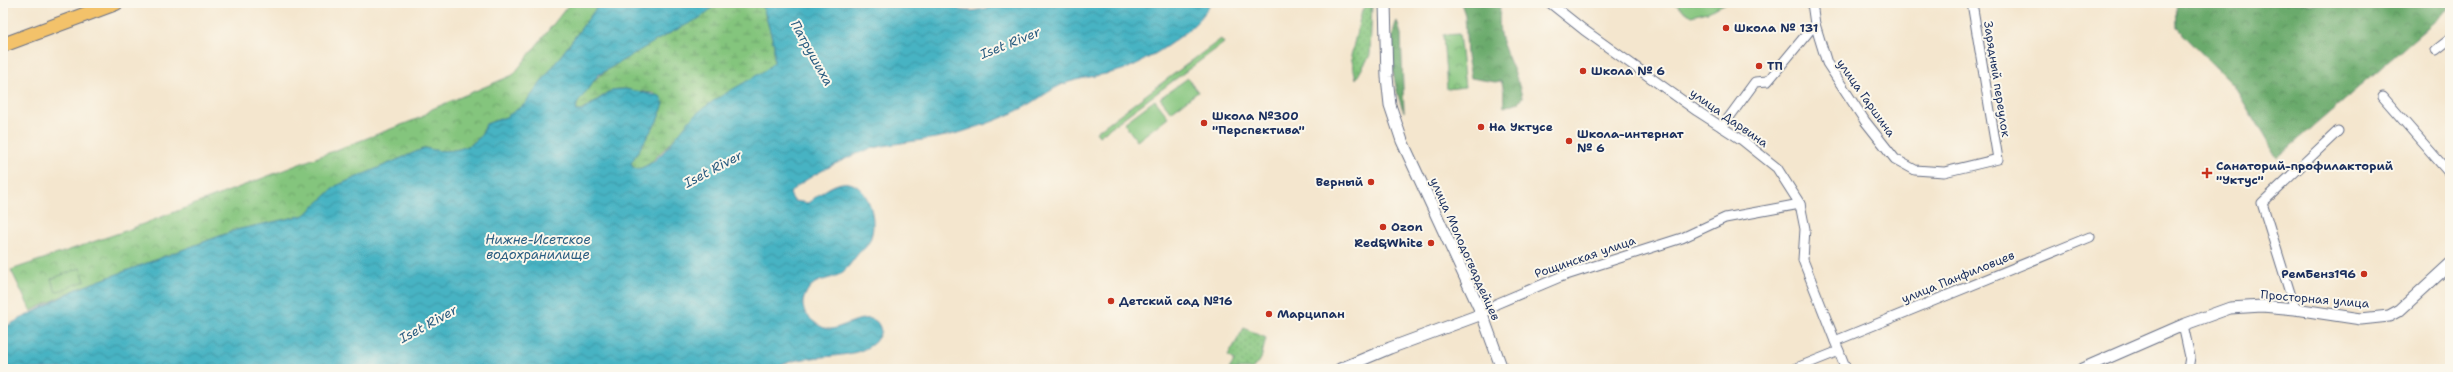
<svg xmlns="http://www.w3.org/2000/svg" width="2453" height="372" viewBox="0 0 2453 372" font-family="'Shantell Sans',sans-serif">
	<defs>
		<pattern id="grass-dots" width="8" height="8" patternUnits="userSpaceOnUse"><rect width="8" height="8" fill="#84c57d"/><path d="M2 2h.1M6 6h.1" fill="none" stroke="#6ba06a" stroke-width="1.8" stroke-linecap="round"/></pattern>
		<pattern id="forest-crowns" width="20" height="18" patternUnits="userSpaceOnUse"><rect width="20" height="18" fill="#6baa6c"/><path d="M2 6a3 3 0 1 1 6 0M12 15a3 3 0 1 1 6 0" fill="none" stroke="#578b5c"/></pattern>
		<pattern id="wetland-marsh" width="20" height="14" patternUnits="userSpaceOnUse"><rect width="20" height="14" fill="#84c57d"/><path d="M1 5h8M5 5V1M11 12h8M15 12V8" fill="none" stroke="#6ba06a"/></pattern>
		<pattern id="park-crowns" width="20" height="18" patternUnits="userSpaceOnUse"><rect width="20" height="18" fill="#84c57d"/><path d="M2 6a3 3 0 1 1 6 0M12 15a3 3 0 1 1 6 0" fill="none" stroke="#6ba06a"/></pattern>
		<pattern id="water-waves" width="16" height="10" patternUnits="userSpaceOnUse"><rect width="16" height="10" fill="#46b3c3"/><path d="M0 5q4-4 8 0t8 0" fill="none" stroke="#3a92a2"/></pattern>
	</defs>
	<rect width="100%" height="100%" fill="#fbf7ec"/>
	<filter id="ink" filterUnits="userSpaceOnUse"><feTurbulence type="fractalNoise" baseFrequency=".025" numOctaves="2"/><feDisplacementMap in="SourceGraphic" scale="8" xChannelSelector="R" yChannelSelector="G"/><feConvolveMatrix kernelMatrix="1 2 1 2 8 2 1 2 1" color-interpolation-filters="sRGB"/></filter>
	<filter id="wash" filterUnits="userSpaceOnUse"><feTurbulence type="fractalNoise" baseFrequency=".012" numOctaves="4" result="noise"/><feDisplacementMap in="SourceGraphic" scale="16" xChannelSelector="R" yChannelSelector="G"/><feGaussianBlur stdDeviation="0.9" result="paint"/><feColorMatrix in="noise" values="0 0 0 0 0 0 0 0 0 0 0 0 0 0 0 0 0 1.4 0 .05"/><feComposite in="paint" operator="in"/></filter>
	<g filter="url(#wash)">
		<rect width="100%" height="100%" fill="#f4e6ce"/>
		<g fill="url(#grass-dots)" stroke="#507a6e">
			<path d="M1372 3 1370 55 1356 79 1351 56 1362 10Z"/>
			<path d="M1244 328 1266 338 1261 359 1252 369H1229L1235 360 1228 356Z"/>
		</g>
		<g fill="url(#forest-crowns)" stroke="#436c65">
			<path d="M1461 3H1500C1500 15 1498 26 1501 38 1507 58 1518 76 1522 97L1519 102 1504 107C1503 98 1505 89 1501 81L1495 82 1471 78 1467 56 1465 15Z"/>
			<path d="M2176 3H2450V8L2277 158 2234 86 2177 28Z"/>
			<path d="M1397 21 1401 34 1404 112C1394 91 1386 42 1397 21Z"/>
		</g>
		<path fill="url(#wetland-marsh)" stroke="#507a6e" d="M718 3H762L774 45V62L767 69 707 107 649 164 640 169 633 168 631 163 633 158 657 121 664 104 654 93 619 89 612 90 579 112 576 110C580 67 687 32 718 3Z"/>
		<g fill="url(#park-crowns)" stroke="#507a6e">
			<path d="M570 3H600L525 104 506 117 486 124C479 150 447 155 425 148L336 186 305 215 236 230 77 289 31 311 11 270 125 231 422 117 432 109 513 75Z"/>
			<path d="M1459 34 1465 87 1447 89 1443 35Z"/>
		</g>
		<g fill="#84c57d" stroke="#507a6e">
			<path d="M1674 3H1726L1708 12 1691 16Z"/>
			<path d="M1221 39 1224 43 1099 136 1096 132Z"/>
			<path d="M1188 78 1198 92 1171 112 1160 98Z"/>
			<path d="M1155 100 1168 117 1137 141 1124 123Z"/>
			<path d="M80 268 85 281 56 292 51 279Z"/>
		</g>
		<path fill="url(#water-waves)" stroke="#307190" d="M600 3H718L700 18 664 36 598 75 577 104 576 111H582L612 90 625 89 660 96 664 104 657 121 631 163 633 168 637 169C659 166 679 130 695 115 715 97 744 84 767 69L774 62V45L762 3H952L960 10 972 11 1015 3H1210C1203 26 1150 59 1128 68 1106 76 1082 76 1061 85 1050 90 1040 98 1030 104 1012 114 993 122 974 128 940 141 905 140 870 149 857 152 793 183 790 194L794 201 808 203C823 192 845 171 862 191 874 205 878 233 865 248 863 250 860 251 858 254 852 261 848 269 840 274 832 279 822 279 815 283 808 287 802 299 803 306 804 313 809 317 813 321 818 325 825 330 832 329 847 326 876 306 881 331 870 368 800 348 776 369H3V328L77 289 236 230 305 215 336 186 425 148C447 155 480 150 486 124L506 117 525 104Z"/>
	</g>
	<g filter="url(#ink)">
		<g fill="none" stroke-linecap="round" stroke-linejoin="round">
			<g stroke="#676f85" stroke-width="11">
				<g id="minor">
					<path d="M1550 3 1584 30 1697 111 1742 140 1777 168 1800 204 1805 229 1803 260 1846 369"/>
					<path d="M1812 3 1815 24 1827 63 1865 121 1895 159 1915 170 1944 172 1998 159 1972 3"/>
					<path d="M2436 50 2450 39"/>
					<path d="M2383 97 2450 174"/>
					<path d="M1722 127 1755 82 1768 81 1815 24"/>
					<path d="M2295 309 2262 203 2338 131"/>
					<path d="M1482 314 1496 304 1560 277 1682 238 1725 218 1800 204"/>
					<path d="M2183 325 2190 357 2188 369"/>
					<path d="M1835 341 2090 237"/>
					<path d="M1794 369 1839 351"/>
				</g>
			</g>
			<g stroke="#676f85" stroke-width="13">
				<g id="tertiary">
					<path d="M1385 3 1387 77 1390 105 1402 141 1482 314 1502 369"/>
					<path d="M1340 369 1390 348 1482 314"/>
					<path d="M2082 369 2183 325 2230 308 2262 306 2295 309 2361 319 2389 316 2400 310 2450 264"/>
				</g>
			</g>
			<g stroke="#676f85" stroke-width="16">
				<path id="primary" d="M3 45 116 3"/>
			</g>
			<use href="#minor" stroke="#fff" stroke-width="9"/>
			<use href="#tertiary" stroke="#fff" stroke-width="11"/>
			<use href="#primary" stroke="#f3c26a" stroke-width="14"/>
		</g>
	</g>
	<g fill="#c8321e" stroke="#fbf7ec" stroke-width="1.5">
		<circle cx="1726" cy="28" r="4"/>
		<circle cx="1759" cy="66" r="4"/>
		<circle cx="1583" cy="71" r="4"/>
		<circle cx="1204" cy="123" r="4"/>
		<circle cx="1481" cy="127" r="4"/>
		<circle cx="1569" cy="141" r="4"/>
		<path d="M2205 167h4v4h4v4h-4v4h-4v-4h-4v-4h4z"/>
		<circle cx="1371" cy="182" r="4"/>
		<circle cx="1383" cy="227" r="4"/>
		<circle cx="1431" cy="243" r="4"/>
		<circle cx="2364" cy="274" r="4"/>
		<circle cx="1111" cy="301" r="4"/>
		<circle cx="1269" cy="314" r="4"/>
	</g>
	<g text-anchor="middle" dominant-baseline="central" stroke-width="4" stroke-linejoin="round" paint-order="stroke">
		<g font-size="12" font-weight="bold" fill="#1b2f5e" stroke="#fbf7ec" text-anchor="start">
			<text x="1734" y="28">Школа № 131</text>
			<text x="1767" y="66">ТП</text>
			<text x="1591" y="71">Школа № 6</text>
			<text x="1212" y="116">Школа №300<tspan x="1212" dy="14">"Перспектива"</tspan></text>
			<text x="1489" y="127">На Уктусе</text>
			<text x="1577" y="134">Школа-интернат<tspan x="1577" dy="14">№ 6</tspan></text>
			<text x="2216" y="166">Санаторий-профилакторий<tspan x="2216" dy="14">"Уктус"</tspan></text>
			<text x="1363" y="182" text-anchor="end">Верный</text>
			<text x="1391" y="227">Ozon</text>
			<text x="1423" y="243" text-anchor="end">Red&amp;White</text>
			<text x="2356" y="274" text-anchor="end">РемБенз196</text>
			<text x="1119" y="301">Детский сад №16</text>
			<text x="1277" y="314">Марципан</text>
		</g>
		<g font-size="12" fill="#1b2f5e" stroke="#fbf7ec">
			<text transform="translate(1997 79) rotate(81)">Зарядный переулок</text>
			<text transform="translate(1866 98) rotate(55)">улица Гаршина</text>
			<text transform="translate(1729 118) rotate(35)">улица Дарвина</text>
			<text transform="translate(1465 249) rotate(66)">улица Молодогвардейцев</text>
			<text transform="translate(1585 257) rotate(-19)">Рощинская улица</text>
			<text transform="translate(1958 277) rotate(-22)">улица Панфиловцев</text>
			<text transform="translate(2315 299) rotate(5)">Просторная улица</text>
		</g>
		<g font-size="13" font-style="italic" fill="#2a5d81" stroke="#fbf7ec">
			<text transform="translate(1010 43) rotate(-22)">Iset River</text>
			<text transform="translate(812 53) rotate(61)">Патрушиха</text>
			<text transform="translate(713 169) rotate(-28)">Iset River</text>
			<text x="538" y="239">Нижне-Исетское<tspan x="538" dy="15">водохранилище</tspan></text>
			<text transform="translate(428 324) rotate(-29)">Iset River</text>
		</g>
	</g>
	<rect width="2453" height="372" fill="none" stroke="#fbf7ec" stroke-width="16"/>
</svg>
